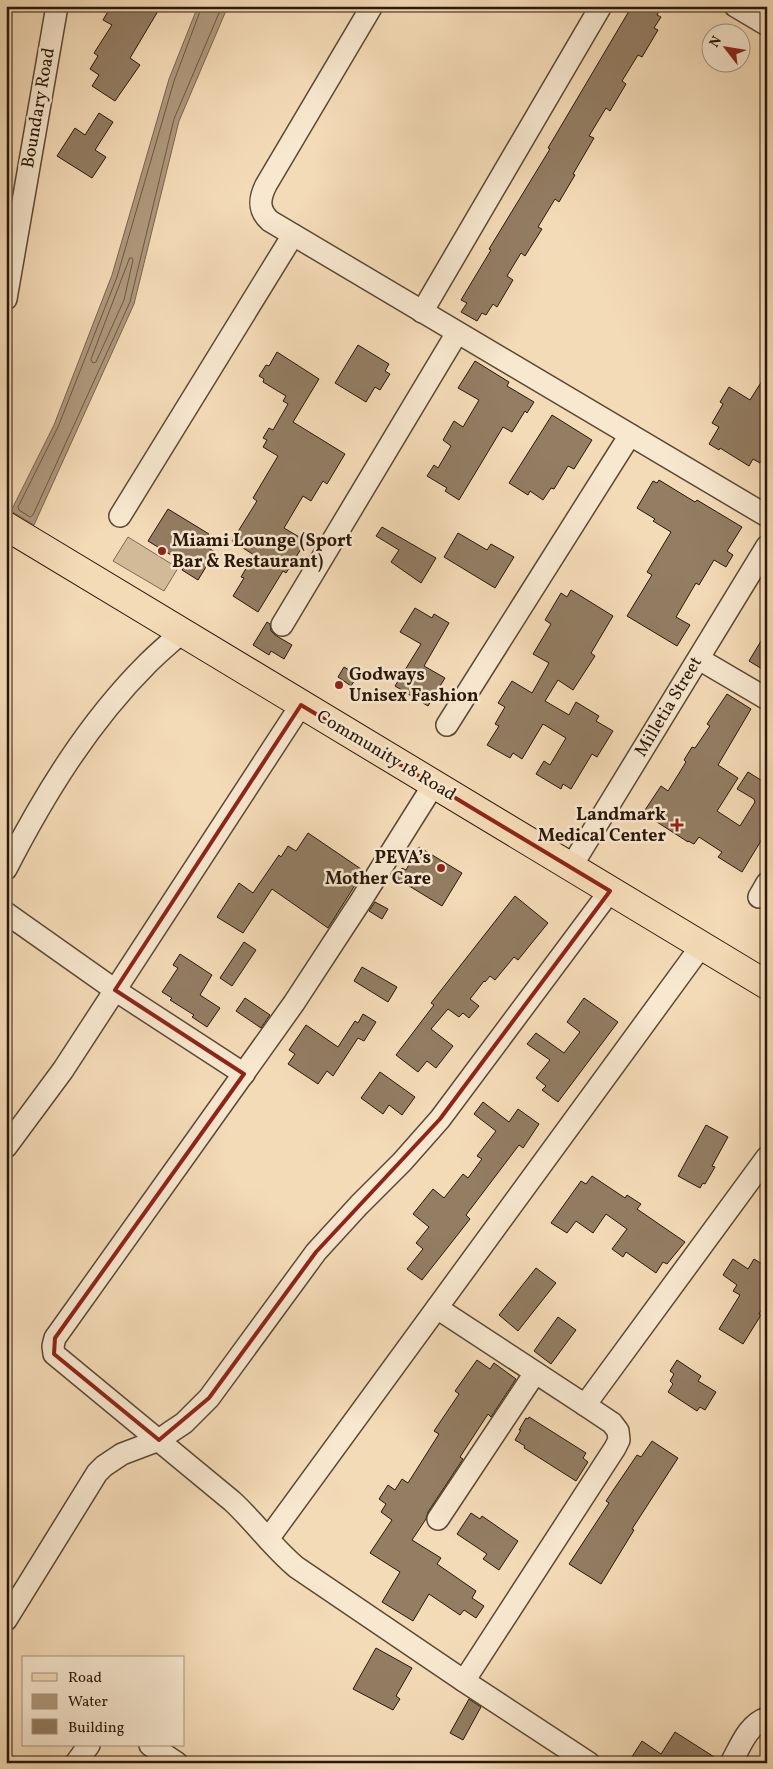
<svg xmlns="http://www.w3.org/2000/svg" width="773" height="1769" viewBox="0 0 773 1769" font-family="Vollkorn,serif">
	<rect width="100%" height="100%" fill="#f4dbb7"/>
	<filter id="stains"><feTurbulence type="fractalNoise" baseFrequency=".004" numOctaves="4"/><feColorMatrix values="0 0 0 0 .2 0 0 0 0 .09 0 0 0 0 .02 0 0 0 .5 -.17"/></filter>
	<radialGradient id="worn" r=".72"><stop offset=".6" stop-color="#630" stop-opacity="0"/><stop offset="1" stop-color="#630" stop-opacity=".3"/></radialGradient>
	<path fill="#d2ba99" stroke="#7e6851" d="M128 537 178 568 164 591 113 561Z"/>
	<path fill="#af987c" stroke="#7a644e" d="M198 6H228L179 121 134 304 34 525 11 511 54 425 112 275 169 79Z"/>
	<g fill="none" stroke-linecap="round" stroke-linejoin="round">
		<g stroke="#6c5842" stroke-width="1">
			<path d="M202 6 174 81 117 277 58 427 18 507 19 510 30 517 33 515 130 302 174 119 222 6"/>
			<path d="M130 258H132L133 260 124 300 96 362 93 363 91 360Z"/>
		</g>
	</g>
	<g fill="#937d63" stroke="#2a1709">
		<path d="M111 6H161L130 58 140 65 115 101 92 86 99 75 90 69 98 56 94 53 112 25 103 20Z"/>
		<path d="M632 6H662L657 15 661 17 654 28 658 30 642 57 638 55 622 81 626 84 610 111 606 108 589 136 594 138 573 174 575 175 559 202 555 199 538 227 542 229 525 256 521 253 507 276 513 280 497 307 493 304 486 315 482 313 477 321 461 312 467 303 461 300 491 250 489 249 550 149 548 148Z"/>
		<path d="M99 113 113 122 95 150 106 157 92 178 57 156 75 128 85 135Z"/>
		<path d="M358 345 389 364 385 371 390 374 380 390 375 387 366 402 335 383Z"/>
		<path d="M277 352 319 379 293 422 345 454 327 484 323 481 311 501 303 496 284 528 306 541 286 573 283 571 258 612 233 596 244 578 241 577 254 555 232 541 257 501 253 498 278 456 263 447 267 440 263 438 269 428 273 430 288 404 283 401 286 396 263 382 264 379 259 376 266 365 269 366Z"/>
		<path d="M475 361 509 382 507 386 534 402 527 413 525 411 512 432 503 427 459 500 445 491 447 488 427 476 434 465 438 468 451 446 443 440 454 421 463 427 479 400 458 388Z"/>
		<path d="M767 373V451L760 463 753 459 749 466 720 448 719 450 709 444 719 427 712 423 723 404 720 402 729 387 750 400Z"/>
		<path d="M552 415 592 440 574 469 568 466 554 489 551 488 543 500 530 491 528 495 509 483Z"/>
		<path d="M659 480 695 502 697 500 742 527 727 551 733 555 726 567 714 560 699 585 696 583 676 617 690 625 677 646 627 616 652 575 647 572 671 532 653 521 655 519 637 508 653 481 657 483Z"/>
		<path d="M168 509 209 534 202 544 215 552 198 580 182 570 186 564 148 541Z"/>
		<path d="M382 527 436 558 421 583 391 562 399 550 376 536Z"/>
		<path d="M458 533 487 550 491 544 514 557 495 588 444 557Z"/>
		<path d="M571 590 613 616 591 653 595 656 573 690 558 680 545 701 569 715 576 702 599 716 596 721 613 731 597 757 592 754 571 789 563 784 561 789 536 774 544 761 550 765 566 738 543 724 522 759 513 753 510 758 487 745 499 726 495 724 505 707 498 703 512 681 532 693 549 663 533 654 551 624 545 620 561 593 567 597Z"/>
		<path d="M415 608 432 618 434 614 449 623 424 666 445 678 428 706 395 686 421 644 400 632Z"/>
		<path d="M267 622 270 624 271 631 275 635 292 645 284 659 271 651 269 655 253 645Z"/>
		<path d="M767 631V672L749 661Z"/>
		<path d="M344 667 358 675 351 686 338 677Z"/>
		<path d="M727 694 751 709 718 765 738 778 717 811 740 826 755 802 754 799 737 789 748 772 764 782 767 778V831L742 872 718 857 722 852 699 837 694 844 688 841V842L643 813 661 786 668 791 686 762 684 760 692 747 695 748 710 726 707 724Z"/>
		<path d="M308 833 364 871 328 928 272 889 243 933 217 917 239 883 253 893 279 855 281 857 288 846 296 851Z"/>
		<path d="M419 847 462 873 442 906 396 878 402 868 406 870Z"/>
		<path d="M515 896 548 923 518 960 514 957 495 980 490 976 485 982 484 981 470 999 479 1006 469 1018 463 1013 459 1017 448 1009 431 1029 453 1046 436 1068 427 1061 418 1072 396 1055 434 1005 431 1003Z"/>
		<path d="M375 902 388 909 382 919 369 911Z"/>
		<path d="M244 942 256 950 232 986 220 978Z"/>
		<path d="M180 954 212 975 200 995 220 1008 207 1027 192 1017 194 1015 170 1000 172 998 162 992 178 968 173 965Z"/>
		<path d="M362 967 397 987 388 1002 354 981Z"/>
		<path d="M245 998 270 1015 261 1028 236 1011Z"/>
		<path d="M584 998 618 1022 558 1102 542 1090 546 1086 536 1078 550 1060 527 1044 536 1033 564 1053 580 1032 567 1022Z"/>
		<path d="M363 1014 376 1022 364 1041 358 1038 333 1076 327 1071 318 1084 288 1064 295 1054 289 1050 306 1025 338 1047 355 1021 358 1023Z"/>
		<path d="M380 1072 415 1097 402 1115 389 1105 383 1114 361 1098Z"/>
		<path d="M483 1102 509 1122 518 1109 539 1124 523 1148 519 1145 466 1215 470 1219 422 1280 407 1269 423 1249 416 1243 429 1227 413 1214 433 1189 444 1198 463 1174 468 1178 482 1159 477 1156 496 1131 474 1114Z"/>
		<path d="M706 1125 728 1137 712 1166 715 1167 705 1184 703 1183 700 1188 678 1176Z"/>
		<path d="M592 1176 625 1198 627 1195 641 1204 637 1209 685 1242 667 1264 663 1262 656 1273 626 1252 623 1257 612 1249 627 1229 606 1214 593 1233 576 1221 567 1233 551 1223 581 1181 586 1184Z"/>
		<path d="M733 1259 748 1269 754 1259 767 1267V1301L759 1314 761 1315 743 1344 719 1329 740 1295 733 1291 737 1285 723 1275Z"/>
		<path d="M536 1268 556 1283 518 1331 499 1315Z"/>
		<path d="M558 1317 576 1330 551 1364 534 1351Z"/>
		<path d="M477 1360 490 1369 494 1363 516 1379 491 1417 488 1414 460 1457 463 1459 428 1512 426 1519 412 1540 441 1558 437 1564 476 1591 472 1598 484 1606 476 1618 464 1610 460 1615 429 1594 413 1621 382 1602 400 1572 370 1553 392 1520 381 1512 386 1504 379 1499 388 1485 395 1490 402 1479 408 1483 439 1434 434 1431 459 1394 455 1391Z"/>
		<path d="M677 1360 701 1376 698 1381 716 1392 705 1410 700 1407 697 1411 668 1392 673 1384 670 1381 674 1374 670 1371Z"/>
		<path d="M529 1417 586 1453 583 1458 588 1462 576 1481 524 1448 525 1446 515 1440 521 1430H519L526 1418 528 1419Z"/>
		<path d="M652 1441 678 1458 632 1529 634 1530 601 1584 569 1564 609 1503 606 1501 614 1489 637 1455 641 1457Z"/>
		<path d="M471 1513 480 1519 482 1516 518 1541 499 1570 483 1559 487 1554 457 1534Z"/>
		<path d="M376 1648 412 1668 396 1696 400 1699 393 1710 353 1689Z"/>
		<path d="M469 1699 481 1707 463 1740 450 1733Z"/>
		<path d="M675 1732 719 1760V1763H628L642 1741 661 1754Z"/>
	</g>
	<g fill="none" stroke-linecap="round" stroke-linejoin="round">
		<g stroke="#5c4834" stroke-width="24">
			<g id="minor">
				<path d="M372 6 266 185C259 199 258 210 270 221L767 516"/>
				<path d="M735 6 767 25"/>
				<path d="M6 299 57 6"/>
				<path d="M422 312 601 6"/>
				<path d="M120 516 293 235"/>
				<path d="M282 625 457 333"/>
				<path d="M699 659 767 699"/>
				<path d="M447 725 630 435"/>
				<path d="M434 784 360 902 294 1003 55 1338 53 1346 54 1354 232 1501C255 1522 272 1547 296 1567L464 1681 589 1763"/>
				<path d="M571 867 767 546"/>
				<path d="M6 869C44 795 88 723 147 664 158 653 170 643 181 633"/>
				<path d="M759 897 767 883"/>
				<path d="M6 913 115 990 244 1074"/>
				<path d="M6 1147 63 1070 301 705"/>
				<path d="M437 1308 585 1405 612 1423 618 1431 619 1440 615 1448 464 1681"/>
				<path d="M585 1405 767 1157"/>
				<path d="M438 1519 535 1373"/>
				<path d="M268 1539 702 945"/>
				<path d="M6 1620 97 1473 104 1466 122 1454 159 1440 169 1433 184 1423 209 1398 316 1252 359 1205 402 1162 440 1119 610 891"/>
				<path d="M150 1745 177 1763"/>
				<path d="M76 1763 89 1745"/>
				<path d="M731 1763C740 1747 748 1724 767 1718"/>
			</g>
		</g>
		<g stroke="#2a1709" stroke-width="30">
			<path id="major" d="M6 526 767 985"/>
		</g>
		<use href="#minor" stroke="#f8e8d0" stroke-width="21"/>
		<use href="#major" stroke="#f4dbb7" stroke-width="28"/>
	</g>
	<path fill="none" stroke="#8f2418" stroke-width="4" stroke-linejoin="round" d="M301 705 610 891 440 1119 316 1252 209 1398 159 1440 54 1354 55 1338 244 1074 115 990Z"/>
	<g fill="#8f2418" stroke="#f8e8d0" stroke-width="2">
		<circle cx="162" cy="551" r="5"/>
		<circle cx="339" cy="685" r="5"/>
		<path d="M674.5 817.5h5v5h5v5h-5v5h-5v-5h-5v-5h5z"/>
		<circle cx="441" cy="868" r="5"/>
	</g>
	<g text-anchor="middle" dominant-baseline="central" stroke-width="5" stroke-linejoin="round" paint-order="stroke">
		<g font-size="18" fill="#2a1709" stroke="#f8e8d0">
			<text transform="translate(39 108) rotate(-80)">Boundary Road</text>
			<text transform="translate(669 707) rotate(-59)">Milletia Street</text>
			<text transform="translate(386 756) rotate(31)">Community 18 Road</text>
		</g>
		<g font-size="18" font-weight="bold" fill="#2a1709" stroke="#f8e8d0" text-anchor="start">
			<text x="172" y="541">Miami Lounge (Sport<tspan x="172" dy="21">Bar &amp; Restaurant)</tspan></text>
			<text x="349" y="675">Godways<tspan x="349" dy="21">Unisex Fashion</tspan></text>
			<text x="666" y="815" text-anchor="end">Landmark<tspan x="666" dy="21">Medical Center</tspan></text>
			<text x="431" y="858" text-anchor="end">PEVA’s<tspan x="431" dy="21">Mother Care</tspan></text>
		</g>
	</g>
	<rect width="773" height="1769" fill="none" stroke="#f4dbb7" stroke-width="25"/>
	<rect x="8" y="8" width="758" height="1754" fill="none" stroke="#2a1709" stroke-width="2.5"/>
	<rect x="12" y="12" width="748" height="1744" fill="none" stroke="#2a1709"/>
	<rect x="22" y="1656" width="162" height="90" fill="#f8e8d0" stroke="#a69480"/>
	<rect x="32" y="1673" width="25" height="8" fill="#f4dbb7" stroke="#a69480"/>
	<text x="68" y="1682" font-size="15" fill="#2a1709">Road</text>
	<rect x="32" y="1694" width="25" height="15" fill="#af987c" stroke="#a69480"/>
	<text x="68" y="1706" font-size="15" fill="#2a1709">Water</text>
	<rect x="32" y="1719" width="25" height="15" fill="#937d63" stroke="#a69480"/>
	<text x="68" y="1732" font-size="15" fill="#2a1709">Building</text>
	<g transform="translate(726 48) rotate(301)"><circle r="24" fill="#f8e8d0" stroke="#a69480"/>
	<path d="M0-4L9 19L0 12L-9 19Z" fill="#8f2418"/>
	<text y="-8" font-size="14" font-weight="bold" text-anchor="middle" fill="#2a1709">N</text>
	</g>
	<rect width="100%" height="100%" filter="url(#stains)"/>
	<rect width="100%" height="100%" fill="url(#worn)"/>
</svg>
